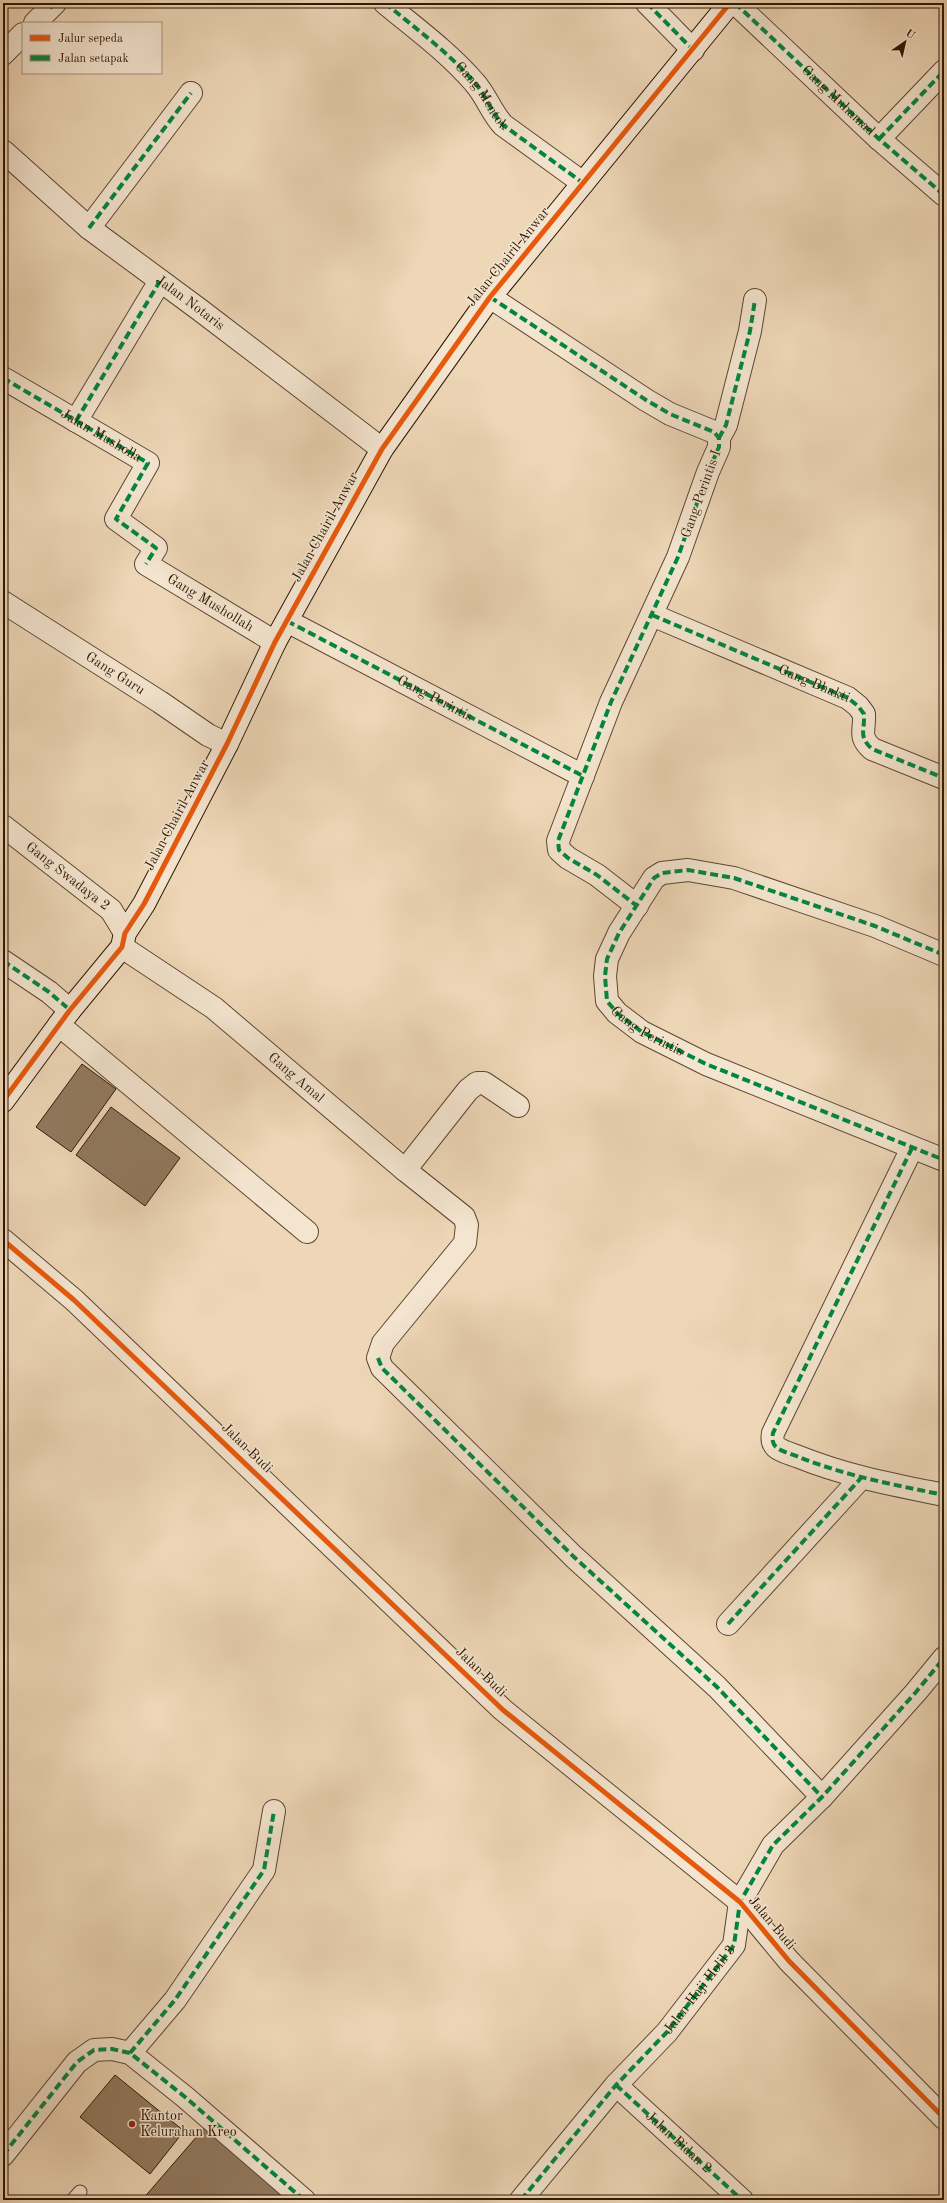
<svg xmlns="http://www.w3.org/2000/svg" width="947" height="2203" viewBox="0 0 947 2203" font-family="'Old Standard TT',serif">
	<rect width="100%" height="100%" fill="#eed7b7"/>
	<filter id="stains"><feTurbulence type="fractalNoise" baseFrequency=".005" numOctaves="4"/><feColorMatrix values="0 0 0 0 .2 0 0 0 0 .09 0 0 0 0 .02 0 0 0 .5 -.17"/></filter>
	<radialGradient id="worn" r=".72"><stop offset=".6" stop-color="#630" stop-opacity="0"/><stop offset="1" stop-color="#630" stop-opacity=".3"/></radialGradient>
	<g fill="#927a60" stroke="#2e1602">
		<path d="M82 1064 116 1089 71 1152 36 1127Z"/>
		<path d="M111 1107 180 1158 145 1206 76 1155Z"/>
		<path d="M115 2075 184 2131 150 2174 80 2117Z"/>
		<path d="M205 2127 291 2200H142Z"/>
	</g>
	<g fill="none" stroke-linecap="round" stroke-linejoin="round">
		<g stroke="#5e462f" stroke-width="15">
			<path id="lane" d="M73 2200 80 2192"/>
		</g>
		<g stroke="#5e462f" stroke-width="24">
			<g id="street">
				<path d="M385 3C415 28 448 52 474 82 486 95 491 112 503 125L583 183"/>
				<path d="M647 3 693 50"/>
				<path id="s1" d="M735 3 879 139 944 195"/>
				<path d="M35 23 55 3"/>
				<path d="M3 54 23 34"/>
				<path d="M879 139 944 71"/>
				<path id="s2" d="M3 151 89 228 200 310 382 449"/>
				<path d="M89 228 191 93"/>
				<path d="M490 297 646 400 670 414 714 432 719 438V447L708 472 678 557 611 702 558 841 559 850 568 858 597 875 637 906"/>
				<path id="s3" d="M3 378 148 463 116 519 156 548 146 564 275 642"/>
				<path d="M76 421 160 281"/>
				<path d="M719 438 726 425 750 331 755 300"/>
				<path id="s4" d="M3 602 160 702 208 735 227 744"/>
				<path d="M652 615 848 698 858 706 864 714C865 731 858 736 872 749L944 778"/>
				<path id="s5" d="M287 621 583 776"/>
				<path id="s6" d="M3 826 111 910 125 933"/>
				<path id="s7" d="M122 947 214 1008 405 1170 464 1217 467 1225 465 1243 383 1343 378 1358 382 1368 574 1557 717 1687 822 1797"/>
				<path id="s8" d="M944 955 875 926 734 878 688 870 662 873 654 878 619 933 607 959 605 976 607 1001 617 1013 642 1032 706 1064 944 1160"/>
				<path d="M3 961 49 992 70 1010"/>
				<path d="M59 1025 307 1232"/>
				<path d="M912 1148 773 1433C772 1438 772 1443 776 1447 782 1452 792 1454 799 1457 846 1476 895 1485 944 1495"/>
				<path d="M405 1170 468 1090 477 1083H484L518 1106"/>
				<path d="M3 1240 74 1300 503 1710 740 1902 789 1961 944 2118"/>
				<path d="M728 1624 861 1478"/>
				<path d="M130 2053 175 2000 264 1870 274 1811"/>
				<path id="s9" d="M616 2085 742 2200"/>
				<path d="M3 2155 77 2062 94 2050 112 2049 130 2053 185 2097 304 2200"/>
				<path d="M521 2200 616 2085 667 2032 734 1945 740 1902 773 1845 822 1797 916 1692 944 1658"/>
			</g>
		</g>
		<g stroke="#2e1602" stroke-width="24">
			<path id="secondary" d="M3 1101 70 1010 122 947 125 933 144 904 227 744 275 642 382 449 490 297 730 3"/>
		</g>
		<use href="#lane" stroke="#f4e5d0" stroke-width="13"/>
		<use href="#street" stroke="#f4e5d0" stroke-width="22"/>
		<use href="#secondary" stroke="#f4e5d0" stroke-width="22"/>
		<g stroke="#00873e" stroke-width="4" stroke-dasharray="8 4" stroke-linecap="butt">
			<path id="s10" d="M385 3C415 28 448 52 474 82 486 95 491 112 503 125L583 183"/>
			<path d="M647 3 693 50"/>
			<path d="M735 3 879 139 944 195"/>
			<path d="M50 8 55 3"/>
			<path d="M879 139 944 71"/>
			<path d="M89 228 191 93"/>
			<path d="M490 297 646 400 670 414 714 432 719 438V447L708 472 678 557 611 702 558 841 559 850 568 858 597 875 637 906"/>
			<path id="s11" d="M3 378 148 463 116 519 156 548 146 564"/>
			<path d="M76 421 160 281"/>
			<path d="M719 438 726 425 750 331 755 300"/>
			<path id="s12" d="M652 615 848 698 858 706 864 714C865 731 858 736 872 749L944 778"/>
			<path d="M287 621 583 776"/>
			<path d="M944 955 875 926 734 878 688 870 662 873 654 878 619 933 607 959 605 976 607 1001 617 1013 642 1032 706 1064 944 1160"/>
			<path d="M3 961 49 992 70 1010"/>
			<path d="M912 1148 773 1433C772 1438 772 1443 776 1447 782 1452 792 1454 799 1457 846 1476 895 1485 944 1495"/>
			<path d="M378 1358 382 1368 574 1557 717 1687 822 1797"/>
			<path d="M728 1624 861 1478"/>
			<path d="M130 2053 175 2000 264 1870 274 1811"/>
			<path d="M616 2085 742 2200"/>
			<path d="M3 2155 77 2062 94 2050 112 2049 130 2053 185 2097 304 2200"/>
			<path id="s13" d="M521 2200 616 2085 667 2032 734 1945 740 1902 773 1845 822 1797 916 1692 944 1658"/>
		</g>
		<g stroke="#f4e5d0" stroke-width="8">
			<g id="cycleway">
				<path d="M3 1101 70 1010 122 947 125 933 144 904 227 744 275 642 382 449 490 297 730 3"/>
				<path d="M3 1240 74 1300 503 1710 740 1902 789 1961 944 2118"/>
			</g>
		</g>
		<use href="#cycleway" stroke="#e8590c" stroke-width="5"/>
	</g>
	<circle fill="#8f2418" stroke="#f4e5d0" stroke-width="1.5" cx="132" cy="2124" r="4"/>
	<g text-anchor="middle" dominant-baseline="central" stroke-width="3" stroke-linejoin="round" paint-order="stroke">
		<g font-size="14" fill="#2e1602" stroke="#f4e5d0">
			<text stroke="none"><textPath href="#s10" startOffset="135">Gang Mentok</textPath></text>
			<text stroke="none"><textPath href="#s1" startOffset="142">Gang Muhamad</textPath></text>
			<text transform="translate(508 257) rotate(-51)">Jalan Chairil Anwar</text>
			<text stroke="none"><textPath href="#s2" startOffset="241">Jalan Notaris</textPath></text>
			<text stroke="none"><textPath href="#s11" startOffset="114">Jalan Musholla</textPath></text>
			<text transform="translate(701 494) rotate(-70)">Gang Perintis I</text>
			<text transform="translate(325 527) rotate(-61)">Jalan Chairil Anwar</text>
			<text stroke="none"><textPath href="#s3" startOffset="376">Gang Mushollah</textPath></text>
			<text stroke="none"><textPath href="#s4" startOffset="133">Gang Guru</textPath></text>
			<text stroke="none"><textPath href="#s12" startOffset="176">Gang Bhakti</textPath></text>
			<text stroke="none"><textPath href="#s5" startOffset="167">Gang Perintis</textPath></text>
			<text transform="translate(177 815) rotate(-62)">Jalan Chairil Anwar</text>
			<text stroke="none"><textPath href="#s6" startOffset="82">Gang Swadaya 2</textPath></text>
			<text stroke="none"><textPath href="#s8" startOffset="493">Gang Perintis</textPath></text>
			<text stroke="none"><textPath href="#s7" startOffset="218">Gang Amal</textPath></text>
			<text transform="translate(247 1448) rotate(44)">Jalan Budi</text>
			<text transform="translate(481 1672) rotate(44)">Jalan Budi</text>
			<text transform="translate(772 1923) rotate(50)">Jalan Budi</text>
			<text stroke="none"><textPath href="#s13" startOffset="276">Jalan Haji Holil 3</textPath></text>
			<text stroke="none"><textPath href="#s9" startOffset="85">Jalan Bidan 2</textPath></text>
		</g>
		<g font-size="14" fill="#2e1602" stroke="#f4e5d0" text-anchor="start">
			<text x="140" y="2116">Kantor<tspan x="140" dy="16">Kelurahan Kreo</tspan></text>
		</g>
	</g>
	<rect width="947" height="2203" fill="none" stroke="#eed7b7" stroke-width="16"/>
	<rect x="4" y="4" width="939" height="2195" fill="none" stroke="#2e1602" stroke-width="2"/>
	<rect x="8" y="8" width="931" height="2187" fill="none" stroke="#2e1602"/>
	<rect x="22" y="22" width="140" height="52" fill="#f4e5d0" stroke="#a5927e"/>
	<rect x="30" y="35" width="20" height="6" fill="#e8590c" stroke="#a5927e"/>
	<text x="58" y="42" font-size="12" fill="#2e1602">Jalur sepeda</text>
	<rect x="30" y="55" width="20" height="6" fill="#00873e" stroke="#a5927e"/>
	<text x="58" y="62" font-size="12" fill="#2e1602">Jalan setapak</text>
	<g transform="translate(905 42) rotate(34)" stroke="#f4e5d0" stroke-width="3" paint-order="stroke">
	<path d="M0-3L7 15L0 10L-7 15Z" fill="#2e1602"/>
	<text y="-6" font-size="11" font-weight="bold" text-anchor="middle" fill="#2e1602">U</text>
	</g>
	<rect width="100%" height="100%" filter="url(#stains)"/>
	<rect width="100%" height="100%" fill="url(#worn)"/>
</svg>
